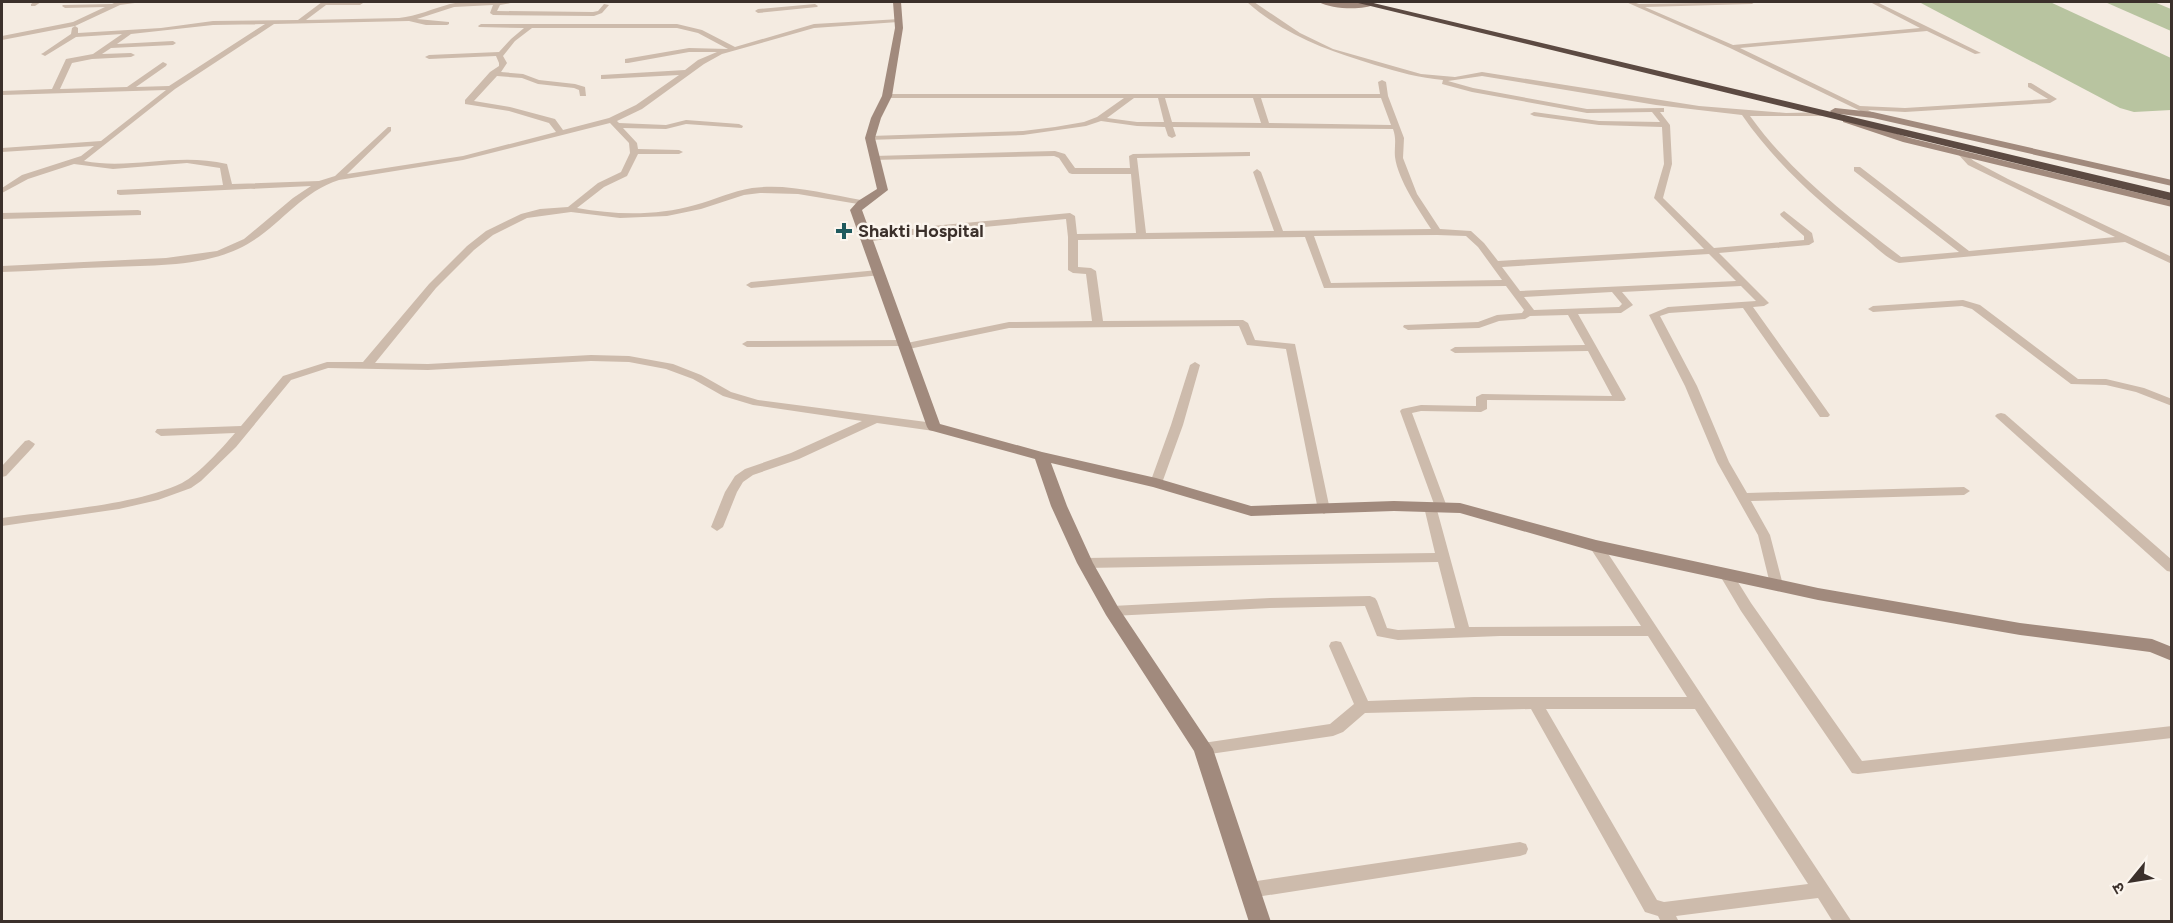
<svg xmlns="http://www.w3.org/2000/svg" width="2173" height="923" viewBox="0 0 2173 923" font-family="Figtree,'Noto Sans Devanagari',sans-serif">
	<rect width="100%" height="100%" fill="#f4ebe1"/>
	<g fill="#b8c4a0">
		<path d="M1919 2H2050L2171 58V110L2134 112 2120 108Z"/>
		<path d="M2105 2H2154L2171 9V31Z"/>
	</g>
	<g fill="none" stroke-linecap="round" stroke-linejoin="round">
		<g fill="#cdbbac" fill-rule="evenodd">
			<path d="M34 2H41L35 6H31V4Z"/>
			<path d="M116 2H142L120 5 75 26 78 28V33L161 28 213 21 298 20 322 2 363 3 360 5H326L306 20 399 18C417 16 432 9 450 4 467 0 498 0 516 2L500 5 497 11 593 12 598 11 604 4 609 5 602 13 594 16 493 15 490 13 493 5 454 7 417 19 449 22V24L447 25H426L409 21 274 24 175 89 84 161C132 170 176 152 227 164L232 184 319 181 335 176 388 127H391V131L347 174 463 156 556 132 549 123 509 111 465 104V100L490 72 499 66V63L496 56 429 59 425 57 429 55 499 52 511 39 524 28 479 27 478 26 481 24H677L702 30 735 47 814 24 900 19V21L898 22 814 28 722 54 704 64 642 109 617 121 619 123 666 125 686 120 739 124 743 126 742 128 686 124 666 129 623 128 637 143 638 149 679 150 683 152 679 154H638L627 176 604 187 577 208C615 215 657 216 695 205 714 200 732 191 752 188 788 183 826 194 861 200L865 203 864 205 798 194 760 193 744 195 701 209 667 216 620 218 571 212 527 218 493 235 474 250 436 288 375 363 428 364 591 355 629 356 673 364 701 375 731 392 758 400 934 423 940 427 934 431 877 423 799 459 753 475 743 482 737 492 723 527 717 531 711 527 725 492 735 476 745 469 791 453 862 421 753 405 723 396 693 379 666 369 629 362 591 361 428 370 328 368 291 380 236 447 201 481 191 488 158 500 119 509 2 526V518C56 510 133 506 182 483 199 474 222 448 235 433L161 436 155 432 157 429 241 426 283 376 327 362H363L429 284 467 246 486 231 521 214 540 209 568 207 598 183 621 172 630 153 629 143 610 123 463 160 339 180C298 193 276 232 238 249 199 267 153 265 111 267 75 268 38 271 2 272V266L166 258 217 251 244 239 293 198 311 186 120 195 117 194V190L223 185 220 168 187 163 113 169 74 164 28 179 2 193V188L22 175 81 156 94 146 2 152V148L101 141 166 90 2 95V91L52 89 66 59 93 54 122 34 76 37 45 56 41 54 43 53 71 34 72 28 75 26 2 40V36L73 22 105 7 65 8 62 6 63 5 112 4ZM265 24 169 86 136 87 166 66 167 64 163 62 127 87 60 89 72 63 92 59 131 57 135 55 131 53 102 54 111 48 173 45 176 43 173 41 117 44 131 34 213 25ZM532 28H677L698 33 728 49 689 48 625 59V63H628L689 52H717L698 60 685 70 601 75V79H604L679 75 636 105 609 118 563 130 555 119 510 107 474 101 497 76 522 78 538 84 574 88 579 90 580 96H586L585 87 575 84 539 80 523 74 501 72 507 63 503 56 515 41Z"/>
			<path d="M1247 2H1254L1300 33 1333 49 1421 74 1455 77 1482 72 1699 106 1786 113 1833 112V116H1750C1791 173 1846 215 1901 257L1959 252 1854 171V167H1860L1969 251 2115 237 1968 165 1957 153 1961 151 1974 161 2008 179 2172 257V264L2125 242 1899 263C1887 259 1876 247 1866 239 1819 202 1776 164 1742 115L1656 105 1482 76 1448 81 1473 88 1587 109 1664 108V112H1660L1670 125 1672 164 1663 198 1714 248 1804 240V236L1781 216 1780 214 1784 211 1812 233 1814 242 1809 245 1719 253 1769 303 1764 306 1753 307 1830 415 1828 417H1820L1743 308 1669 313 1660 316 1697 386 1729 462 1747 493 1964 487 1970 491 1964 495 1751 501 1770 535 1783 585 1781 588H1771L1758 535 1717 462 1685 386 1649 315 1668 307 1756 301 1741 286 1622 292 1633 305 1621 313 1578 314 1626 399 1624 401 1487 400V409L1481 412 1421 411 1412 413 1447 507 1445 510H1437L1469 627 1641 626 1589 546 1591 543H1601L1852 922H1833L1818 898 1676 916 1679 922H1661L1658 916 1645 912 1531 709 1365 713 1343 732 1333 736 1203 755 1198 753 1195 749 1198 745 1203 743 1330 724 1354 704 1329 646 1331 642 1336 641 1341 642 1343 646 1368 701 1474 697H1687L1648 636H1500L1398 640 1377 636 1365 606 1270 608 1112 616 1107 615 1105 611 1107 607 1112 606 1270 598 1370 596 1375 598 1377 601 1387 628 1398 630 1455 628 1438 562 1085 568 1080 566 1078 563 1080 560 1085 558 1435 553 1424 507 1426 504H1434L1400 411 1402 409 1421 405 1476 406V397L1482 394 1612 396 1588 351 1455 353 1450 350 1455 347 1585 345 1568 315 1530 316 1525 319 1499 321 1479 328 1408 330 1403 327 1404 325 1478 322 1497 315 1522 313 1524 310 1506 286 1324 288 1305 237 1078 240V267L1091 268 1096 271 1103 321 1243 320 1248 323 1255 340 1295 344 1330 510 1324 514 1318 510 1286 349 1247 345 1239 326 1009 328 904 350 900 349 899 346 747 347 742 344 747 341 902 340 907 343 1009 322 1092 321 1086 274 1073 273 1068 270V237L1066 219 932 232 866 242 861 239 866 236 932 226 1070 213 1075 216 1077 234 1136 233 1131 174H1072L1069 173 1059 158 1054 156 871 160 870 158 874 156 1055 151 1065 154 1075 168H1130L1129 156 1133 154 1247 152H1250V156L1137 158 1146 233 1274 231 1253 172 1257 169 1261 172 1283 231 1431 229C1419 210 1398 180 1395 157 1394 147 1397 140 1393 129L1173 127 1176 136 1172 138 1168 136 1165 127 1137 126 1101 121 1086 126 1023 135 867 140 866 138 870 136 1023 131 1055 127 1084 122 1097 117 1124 98H884V94H1380L1378 82 1382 80 1386 82 1388 96 1404 138 1403 158 1417 194 1440 229 1471 231 1484 243 1498 261 1704 249 1654 198 1664 164 1662 127 1599 125 1534 116 1530 114 1534 112 1599 121 1660 122 1652 112 1587 113 1472 92 1442 84 1443 80C1420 78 1398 72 1375 65 1328 51 1284 35 1247 2ZM1134 98H1158L1164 122H1137L1107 118ZM1165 98H1253L1261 123 1172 122ZM1261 98H1381L1391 125 1269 123ZM1437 235 1466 236 1478 247 1502 280 1331 283 1314 236ZM1709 254 1736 281 1520 291 1502 267ZM1612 292 1622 304 1619 307 1534 310 1524 297ZM1546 709H1695L1808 884 1664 902 1657 900Z"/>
			<path d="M1626 2H1633L1639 4 1755 2 1752 4 1645 7 1733 45 1920 28 1870 2H1877L1981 53 1975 54 1927 31 1740 48 1860 106 1905 108 2048 99 2028 87V83H2031L2057 99 2050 103 1905 112 1868 110 1877 115 1873 117 1730 48Z"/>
			<path d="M815 4 818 6 817 7 758 13 755 11 758 9Z"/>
			<path d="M138 210 141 211V215L2 219V213Z"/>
			<path d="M878 270 883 273 881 275 751 288 746 285 751 282Z"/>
			<path d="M1963 300 1980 305 2078 379H2106L2144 388 2172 399V406L2136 392 2106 385 2071 384 1972 309 1962 306 1873 312 1868 309 1873 306Z"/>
			<path d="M1195 362 1200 365 1183 425 1162 483 1156 487 1152 486 1150 483 1171 425 1190 365Z"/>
			<path d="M2001 413 2005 414 2172 560V572L2167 571 1997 418 1995 416 1997 414Z"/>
			<path d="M29 440 35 444 33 447 6 476 2 477V466L25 441Z"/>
			<path d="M1726 569 1731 571 1751 603 1862 761 2172 726V738L1858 774 1852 773 1741 611 1719 574 1721 571Z"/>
			<path d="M1520 842 1526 844 1528 849 1526 854 1520 856 1250 898 1244 896 1241 890 1244 884 1250 882Z"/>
		</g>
		<g fill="#a18a7d" fill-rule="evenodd">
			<path d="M893 2H901L903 28 892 96 881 118 875 138 888 190 862 210 940 424 1042 452 1156 478 1251 506 1394 501 1460 503 1596 540 1818 588 2020 623 2152 639 2172 647V661L2150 652 2020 635 1818 600 1596 552 1460 513 1394 511 1251 516 1153 487 1051 463 1067 506 1093 563 1118 607 1213 749 1271 922H1249L1194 751 1106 615 1077 563 1051 506 1035 459 929 430 927 427 850 210 858 201 877 189 865 138 871 118 882 96 895 28Z"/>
			<path d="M1319 2H1371L1375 4C1363 11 1331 9 1319 2Z"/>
			<path d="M1835 108 1873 112 2172 180V186L1873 118 1832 113 1830 111Z"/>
			<path d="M1846 117 1910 138 2172 201V207L1903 142 1843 122V118Z"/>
		</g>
		<path fill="#5c4a42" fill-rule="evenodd" d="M1354 2H1369L2172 193V201Z"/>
	</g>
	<path fill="#1f5a5e" stroke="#fbf5ee" stroke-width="2" d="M841 222h6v6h6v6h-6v6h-6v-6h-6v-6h6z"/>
	<g text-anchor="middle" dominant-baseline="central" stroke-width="5" stroke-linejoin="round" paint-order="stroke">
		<g font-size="18" font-weight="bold" fill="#3b302b" stroke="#fbf5ee" text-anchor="start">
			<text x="858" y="231">Shakti Hospital</text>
		</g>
	</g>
	<rect width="2173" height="923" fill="none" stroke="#3b302b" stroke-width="6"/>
	<g transform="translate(2131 881) rotate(240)" stroke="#fbf5ee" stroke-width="4.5" paint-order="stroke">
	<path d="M0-4.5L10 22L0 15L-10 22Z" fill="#3b302b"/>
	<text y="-9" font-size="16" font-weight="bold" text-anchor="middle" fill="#3b302b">उ</text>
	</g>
</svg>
